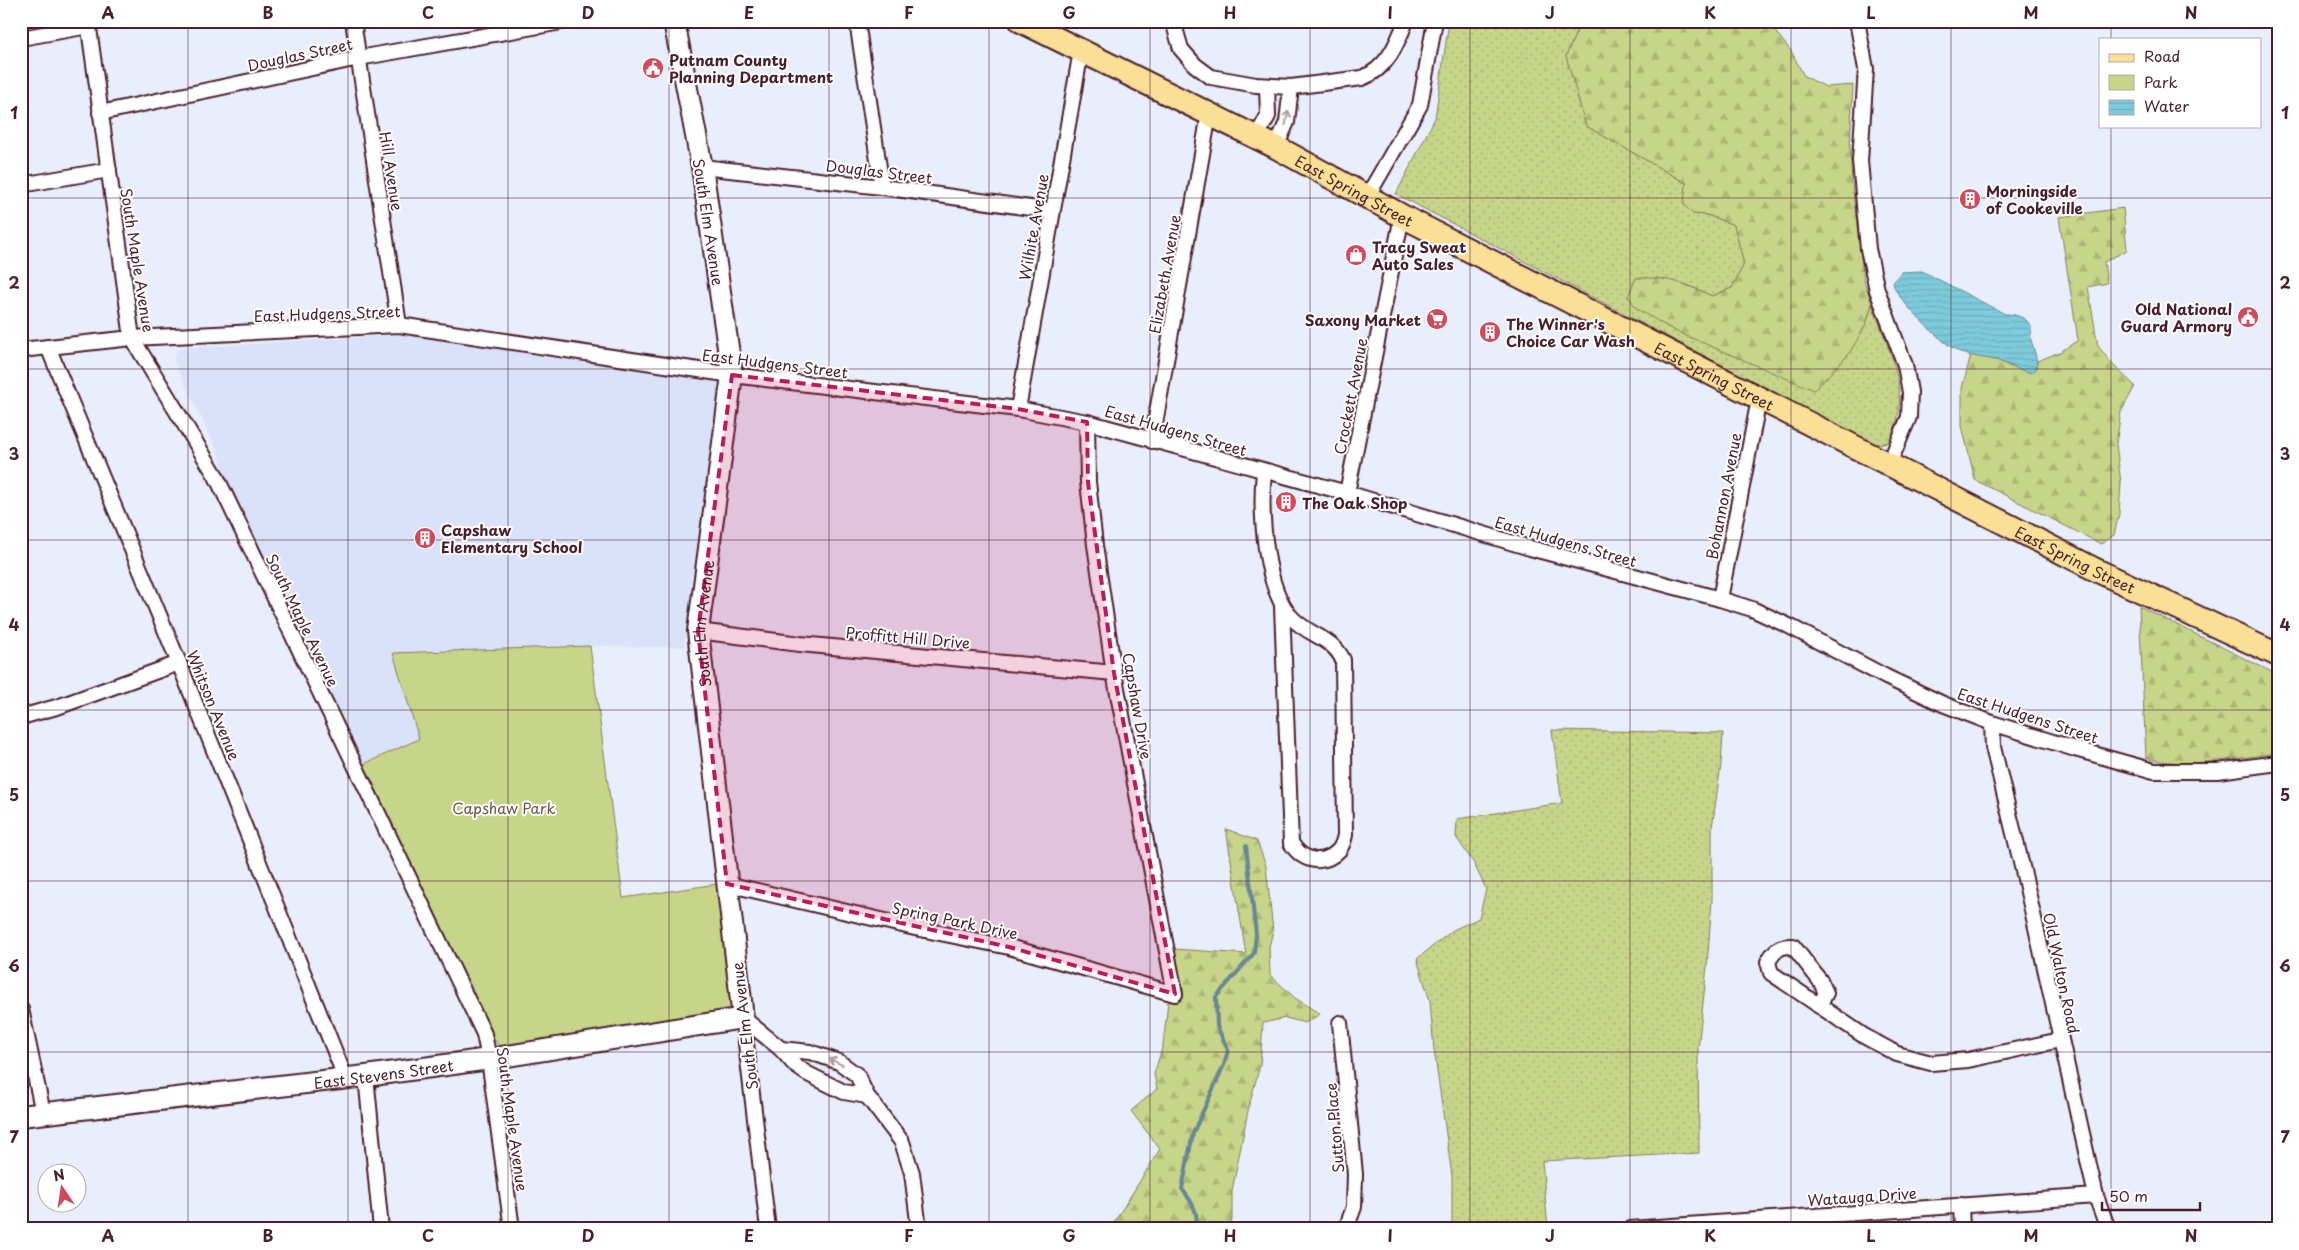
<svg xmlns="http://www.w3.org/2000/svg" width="2299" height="1250" viewBox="0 0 2299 1250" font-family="'Playpen Sans',sans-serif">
	<defs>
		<pattern id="grass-dots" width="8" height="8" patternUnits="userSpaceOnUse" patternTransform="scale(1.25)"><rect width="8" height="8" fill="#c6d589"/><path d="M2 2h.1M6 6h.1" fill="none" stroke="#acb676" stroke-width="1.8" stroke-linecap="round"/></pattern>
		<pattern id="forest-firs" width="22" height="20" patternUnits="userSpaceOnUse" patternTransform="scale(1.25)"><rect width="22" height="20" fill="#c6d589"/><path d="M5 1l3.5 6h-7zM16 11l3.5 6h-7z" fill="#acb676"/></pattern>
		<pattern id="water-rules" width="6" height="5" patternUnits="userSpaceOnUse" patternTransform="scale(1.25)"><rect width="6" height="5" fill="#7dcbdb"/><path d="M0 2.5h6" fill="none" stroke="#6eaebc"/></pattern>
	</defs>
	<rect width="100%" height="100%" fill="#e9eefc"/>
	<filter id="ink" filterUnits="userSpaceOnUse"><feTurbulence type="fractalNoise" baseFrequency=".02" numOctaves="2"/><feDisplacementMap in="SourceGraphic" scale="10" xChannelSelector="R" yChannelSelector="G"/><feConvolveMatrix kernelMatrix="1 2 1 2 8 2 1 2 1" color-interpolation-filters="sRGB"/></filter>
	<g filter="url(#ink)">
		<path fill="#dae2fa" d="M416 334 715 379 723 390 724 398 684 647 590 646 394 653 419 739 364 764 231 490 218 452 173 360 177 350 183 348Z"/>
		<g fill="url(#grass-dots)" stroke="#887a5a">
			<path d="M1449 21H1581L1566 56 1586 126 1686 183 1693 214 1707 215 1734 225 1744 264 1732 288 1712 296 1685 284 1628 296 1637 308 1675 331 1866 324 1872 304C1888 349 1915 396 1888 442L1879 444 1866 441 1396 194 1435 118Z"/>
			<path d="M1552 730 1723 733 1721 765 1712 828V900L1707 966 1698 1049 1699 1153 1542 1161 1548 1229H1452V1176L1434 1050 1430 1001 1417 959 1453 930 1479 918 1486 889 1473 862 1456 837 1457 819 1562 803Z"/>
		</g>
		<g fill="url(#forest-firs)" stroke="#887a5a">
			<path d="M1581 21H1764L1770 25 1791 51 1804 76 1826 87 1853 85 1850 146 1852 184 1864 281 1872 304 1866 324 1849 354 1814 390 1675 331 1637 309 1628 296 1636 278C1670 277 1682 283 1712 296L1732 288 1744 264 1734 225 1707 215 1693 214 1684 205 1686 183 1586 126 1566 56Z"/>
			<path d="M2123 208 2127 250 2104 262 2107 283 2088 287 2098 346 2113 365 2135 386 2121 412 2116 444 2121 483 2119 514 2114 535 2101 544 1975 480 1962 426V388L1971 355 1997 360 2011 367 2037 368V361L2060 352 2078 340 2059 217Z"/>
			<path d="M2139 606 2278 675V753C2235 758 2188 769 2146 758Z"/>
			<path d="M1226 829 1257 841 1266 866 1273 931 1269 947 1270 975 1295 998 1320 1014 1305 1023 1286 1018 1263 1023 1260 1065 1249 1106 1232 1191V1220L1227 1229H1110L1160 1149 1131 1111 1157 1089 1154 1074 1163 1045 1168 1002 1183 998 1174 949 1246 954Z"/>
		</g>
		<path fill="#c6d589" stroke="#887a5a" d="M590 646 623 898 717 884 733 1005 728 1011 500 1048 490 1033 463 971 364 764 419 739 393 653Z"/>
		<path fill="url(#water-rules)" stroke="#698695" d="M1922 271 2005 314C2015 314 2028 317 2031 328 2032 333 2030 336 2031 340 2034 350 2037 357 2037 368L2031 373C2018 370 2007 363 1995 360 1983 357 1969 357 1958 351 1943 344 1894 298 1893 282L1901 272Z"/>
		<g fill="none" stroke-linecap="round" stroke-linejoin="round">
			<path stroke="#698695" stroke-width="4" d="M1195 1229C1201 1215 1191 1200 1182 1189L1193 1133 1224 1065 1228 1050 1217 1026 1216 997 1254 953 1256 934 1246 846"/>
			<g stroke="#4a1f2b" stroke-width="18">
				<g id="street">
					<path d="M88 21 132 338 216 476 484 1034 489 1059 512 1229"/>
					<path d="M353 21 399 325"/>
					<path d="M857 21 882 187"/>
					<path d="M1173 21 1181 49 1195 65 1211 77 1256 85 1291 87 1362 78C1387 69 1397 44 1406 21"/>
					<path d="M1857 21 1866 69 1860 161 1868 249 1877 290 1905 365 1910 392 1909 417 1889 464"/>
					<path d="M21 38 89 26"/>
					<path d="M100 113 359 58 567 21"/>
					<path d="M1256 137 1268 116 1267 86"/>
					<path d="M1276 147 1287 122 1291 87"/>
					<path d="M702 167 882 187 1052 211"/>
					<path d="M21 185 109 170"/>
					<path d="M1367 197 1420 105 1435 21"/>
					<path d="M48 347 179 663 345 1077"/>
					<path d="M21 350 132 338 399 325 732 375 1018 409 1087 422 1347 493 1530 548 1720 599 1752 609 1789 626 1886 677 1943 704 1992 723 2075 749 2154 771H2218L2278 763"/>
					<path d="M1018 409 1081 51"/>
					<path d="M1152 441 1209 114"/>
					<path d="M1264 472C1260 511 1264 590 1293 619 1310 636 1333 638 1343 660L1345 835C1344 840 1342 846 1339 850 1323 867 1302 861 1291 843L1282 606"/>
					<path d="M1347 493 1402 216"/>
					<path d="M1720 599 1759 399"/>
					<path d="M698 631 800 644 1114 673"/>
					<path d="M21 717 60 706 179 663"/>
					<path d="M1992 723 1993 747 2026 883 2096 1196 2108 1229"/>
					<path d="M727 884 915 928 1009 947 1175 994 1114 673 1095 545 1088 482 1087 422"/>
					<path d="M1819 1006 1826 993 1821 982 1793 946C1779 945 1774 951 1768 962L1771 973 1864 1036 1897 1054 1931 1063 1968 1060 2060 1040"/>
					<path d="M21 1009 43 1113"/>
					<path d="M743 1018 768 1229"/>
					<path d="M743 1018 781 1049 796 1066 806 1073 844 1092 867 1096"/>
					<path d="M1340 1023 1355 1174 1354 1207 1346 1229"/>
					<path d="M781 1049 810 1052 839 1062 857 1075 867 1096 902 1142 912 1173 919 1229"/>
					<path d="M366 1076 381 1229"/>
					<path d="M1961 1205 1962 1229"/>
					<path d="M1630 1229 2096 1196"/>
				</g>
			</g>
			<g stroke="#4a1f2b" stroke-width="24">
				<g id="secondary">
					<path id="s1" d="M21 1116 366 1076 489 1059 743 1018 698 631 732 375 702 167 674 21"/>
				</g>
			</g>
			<g stroke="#4a1f2b" stroke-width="26">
				<g id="primary">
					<path id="s2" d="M1021 21 1276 147 1402 216 2098 571 2278 655"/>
				</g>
			</g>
			<use href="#street" stroke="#fff" stroke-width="14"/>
			<use href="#secondary" stroke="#fff" stroke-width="20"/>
			<use href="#primary" stroke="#fadf96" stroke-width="22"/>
		</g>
		<defs><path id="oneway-shaft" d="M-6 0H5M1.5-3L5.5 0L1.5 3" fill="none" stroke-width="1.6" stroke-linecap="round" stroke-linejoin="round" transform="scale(1.25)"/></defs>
		<g stroke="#ae9aa0">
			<use href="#oneway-shaft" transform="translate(1287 118) rotate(-78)"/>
			<use href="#oneway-shaft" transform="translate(836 1062) rotate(-155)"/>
		</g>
	</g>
	<path fill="#c2185b" fill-opacity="0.2" stroke="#c2185b" stroke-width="4" stroke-dasharray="10 6" stroke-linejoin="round" d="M732 375 1018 409 1087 422 1088 482 1114 673 1175 994 1009 947 727 884 698 631Z"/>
	<path fill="none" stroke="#4a1f2b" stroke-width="1" stroke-opacity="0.55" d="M188 21V1229M348 21V1229M508 21V1229M669 21V1229M829 21V1229M989 21V1229M1150 21V1229M1310 21V1229M1470 21V1229M1630 21V1229M1791 21V1229M1951 21V1229M2111 21V39M2111 126V1229M21 198H2278M21 369H2278M21 540H2278M21 710H2278M21 881H2278M21 1052H2278"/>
	<defs>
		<g id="civic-disc" transform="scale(1.125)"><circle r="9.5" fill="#d1495b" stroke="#fff"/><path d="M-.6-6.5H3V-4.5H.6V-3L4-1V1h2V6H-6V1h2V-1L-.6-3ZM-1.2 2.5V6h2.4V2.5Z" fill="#fff"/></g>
		<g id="building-disc" transform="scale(1.125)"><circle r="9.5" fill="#d1495b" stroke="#fff"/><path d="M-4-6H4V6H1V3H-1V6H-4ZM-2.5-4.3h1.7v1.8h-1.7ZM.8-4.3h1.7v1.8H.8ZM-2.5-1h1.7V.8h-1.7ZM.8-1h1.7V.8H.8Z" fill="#fff"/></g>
		<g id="shop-disc" transform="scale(1.125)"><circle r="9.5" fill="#d1495b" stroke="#fff"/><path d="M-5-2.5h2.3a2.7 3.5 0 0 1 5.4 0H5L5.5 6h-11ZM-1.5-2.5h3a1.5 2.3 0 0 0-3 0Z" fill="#fff"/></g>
		<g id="supermarket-disc" transform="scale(1.125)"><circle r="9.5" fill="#d1495b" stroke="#fff"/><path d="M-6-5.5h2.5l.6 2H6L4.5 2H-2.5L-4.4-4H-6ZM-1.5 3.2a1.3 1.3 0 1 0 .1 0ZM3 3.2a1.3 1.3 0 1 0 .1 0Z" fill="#fff"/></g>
	</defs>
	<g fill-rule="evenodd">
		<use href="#civic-disc" x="653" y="68"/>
		<use href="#building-disc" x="1970" y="199"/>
		<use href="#shop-disc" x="1356" y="255"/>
		<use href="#civic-disc" x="2248" y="317"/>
		<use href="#supermarket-disc" x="1437" y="319"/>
		<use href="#building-disc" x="1490" y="332"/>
		<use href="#building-disc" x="1286" y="502"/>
		<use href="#building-disc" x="425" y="538"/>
	</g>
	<g text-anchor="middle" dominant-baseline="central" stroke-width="4" stroke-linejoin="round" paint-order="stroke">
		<g font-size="15" fill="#4a1f2b" stroke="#fff">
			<text transform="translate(300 54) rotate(-12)">Douglas Street</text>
			<text transform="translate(392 171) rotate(81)">Hill Avenue</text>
			<text transform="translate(879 171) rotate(7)">Douglas Street</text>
			<text stroke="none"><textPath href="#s2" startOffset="374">East Spring Street</textPath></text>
			<text transform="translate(709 222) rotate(81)">South Elm Avenue</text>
			<text transform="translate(1033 227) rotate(-80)">Wilhite Avenue</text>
			<text transform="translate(138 260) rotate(81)">South Maple Avenue</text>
			<text transform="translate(1164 274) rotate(-80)">Elizabeth Avenue</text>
			<text transform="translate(327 313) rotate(-2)">East Hudgens Street</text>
			<text transform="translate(775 363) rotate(7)">East Hudgens Street</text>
			<text stroke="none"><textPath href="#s2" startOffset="779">East Spring Street</textPath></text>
			<text transform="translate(1350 396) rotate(-79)">Crockett Avenue</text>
			<text transform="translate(1176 430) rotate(16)">East Hudgens Street</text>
			<text transform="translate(1723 496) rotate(-79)">Bohannon Avenue</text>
			<text transform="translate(1566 541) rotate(16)">East Hudgens Street</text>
			<text stroke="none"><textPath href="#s2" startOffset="1184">East Spring Street</textPath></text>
			<text transform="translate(303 620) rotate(64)">South Maple Avenue</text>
			<text stroke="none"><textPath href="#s1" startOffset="1126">South Elm Avenue</textPath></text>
			<text transform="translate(908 637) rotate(5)">Proffitt Hill Drive</text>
			<text transform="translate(214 705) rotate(68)">Whitson Avenue</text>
			<text transform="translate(1138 706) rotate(80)">Capshaw Drive</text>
			<text transform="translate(2028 715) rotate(18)">East Hudgens Street</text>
			<text transform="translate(955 920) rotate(12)">Spring Park Drive</text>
			<text transform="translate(2062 973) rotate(78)">Old Walton Road</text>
			<text transform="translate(744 1026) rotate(-97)">South Elm Avenue</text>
			<text stroke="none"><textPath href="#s1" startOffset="365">East Stevens Street</textPath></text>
			<text transform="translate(513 1119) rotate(82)">South Maple Avenue</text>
			<text transform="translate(1334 1128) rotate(-95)">Sutton Place</text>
			<text transform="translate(1862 1196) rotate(-4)">Watauga Drive</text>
		</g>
		<g font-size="15" font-weight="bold" fill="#4a1f2b" stroke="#fff" text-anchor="start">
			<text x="669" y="59">Putnam County<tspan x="669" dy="17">Planning Department</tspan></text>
			<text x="1986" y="190">Morningside<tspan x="1986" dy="17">of Cookeville</tspan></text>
			<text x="1372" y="246">Tracy Sweat<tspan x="1372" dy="17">Auto Sales</tspan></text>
			<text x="2232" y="308" text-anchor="end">Old National<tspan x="2232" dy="17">Guard Armory</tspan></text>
			<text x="1421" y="319" text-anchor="end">Saxony Market</text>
			<text x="1506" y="323">The Winner's<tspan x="1506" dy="17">Choice Car Wash</tspan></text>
			<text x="1302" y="502">The Oak Shop</text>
			<text x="441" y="529">Capshaw<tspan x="441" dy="17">Elementary School</tspan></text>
		</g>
		<g font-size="15" fill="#6f5647" stroke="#fff">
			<text x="504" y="807">Capshaw Park</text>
		</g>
	</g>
	<rect width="2299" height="1250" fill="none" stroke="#fff" stroke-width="55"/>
	<rect x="2099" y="38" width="162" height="90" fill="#ffffff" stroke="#b7a5aa"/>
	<rect x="2109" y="54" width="25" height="8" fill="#fadf96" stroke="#b7a5aa"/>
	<text x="2144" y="62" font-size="15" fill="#4a1f2b">Road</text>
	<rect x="2109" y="75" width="25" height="15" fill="#c6d589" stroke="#b7a5aa"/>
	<text x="2144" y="88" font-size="15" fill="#4a1f2b">Park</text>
	<rect x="2109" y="100" width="25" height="15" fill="url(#water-rules)" stroke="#b7a5aa"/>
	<text x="2144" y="112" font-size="15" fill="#4a1f2b">Water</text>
	<g transform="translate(62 1188) rotate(347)"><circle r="24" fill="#ffffff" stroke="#b7a5aa"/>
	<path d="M0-4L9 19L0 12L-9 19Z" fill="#d1495b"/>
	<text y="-8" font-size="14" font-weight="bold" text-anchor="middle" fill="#4a1f2b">N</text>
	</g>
	<path d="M2102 1202v8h98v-8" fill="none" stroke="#4a1f2b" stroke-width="2.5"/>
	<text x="2109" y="1202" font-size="15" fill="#4a1f2b" stroke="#ffffff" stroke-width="4" paint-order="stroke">50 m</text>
	<rect x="28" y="28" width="2244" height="1194" fill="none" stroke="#4a1f2b" stroke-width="2"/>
	<g font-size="16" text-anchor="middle" font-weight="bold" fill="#4a1f2b">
		<text x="108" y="19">A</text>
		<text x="268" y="19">B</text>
		<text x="428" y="19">C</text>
		<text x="588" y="19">D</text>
		<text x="749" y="19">E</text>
		<text x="909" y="19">F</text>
		<text x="1069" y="19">G</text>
		<text x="1230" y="19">H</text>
		<text x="1390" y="19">I</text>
		<text x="1550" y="19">J</text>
		<text x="1710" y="19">K</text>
		<text x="1871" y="19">L</text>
		<text x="2031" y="19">M</text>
		<text x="2191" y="19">N</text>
		<text x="14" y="119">1</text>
		<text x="2285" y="119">1</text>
		<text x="14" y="289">2</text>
		<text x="2285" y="289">2</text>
		<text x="14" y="460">3</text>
		<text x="2285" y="460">3</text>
		<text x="14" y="631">4</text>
		<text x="2285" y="631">4</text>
		<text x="14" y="801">5</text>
		<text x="2285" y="801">5</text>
		<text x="14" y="972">6</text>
		<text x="2285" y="972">6</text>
		<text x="14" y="1143">7</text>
		<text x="2285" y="1143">7</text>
		<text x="108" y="1242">A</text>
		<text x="268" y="1242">B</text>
		<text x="428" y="1242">C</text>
		<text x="588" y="1242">D</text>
		<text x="749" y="1242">E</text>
		<text x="909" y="1242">F</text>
		<text x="1069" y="1242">G</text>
		<text x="1230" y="1242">H</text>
		<text x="1390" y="1242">I</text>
		<text x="1550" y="1242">J</text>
		<text x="1710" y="1242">K</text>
		<text x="1871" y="1242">L</text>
		<text x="2031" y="1242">M</text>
		<text x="2191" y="1242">N</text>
	</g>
</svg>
